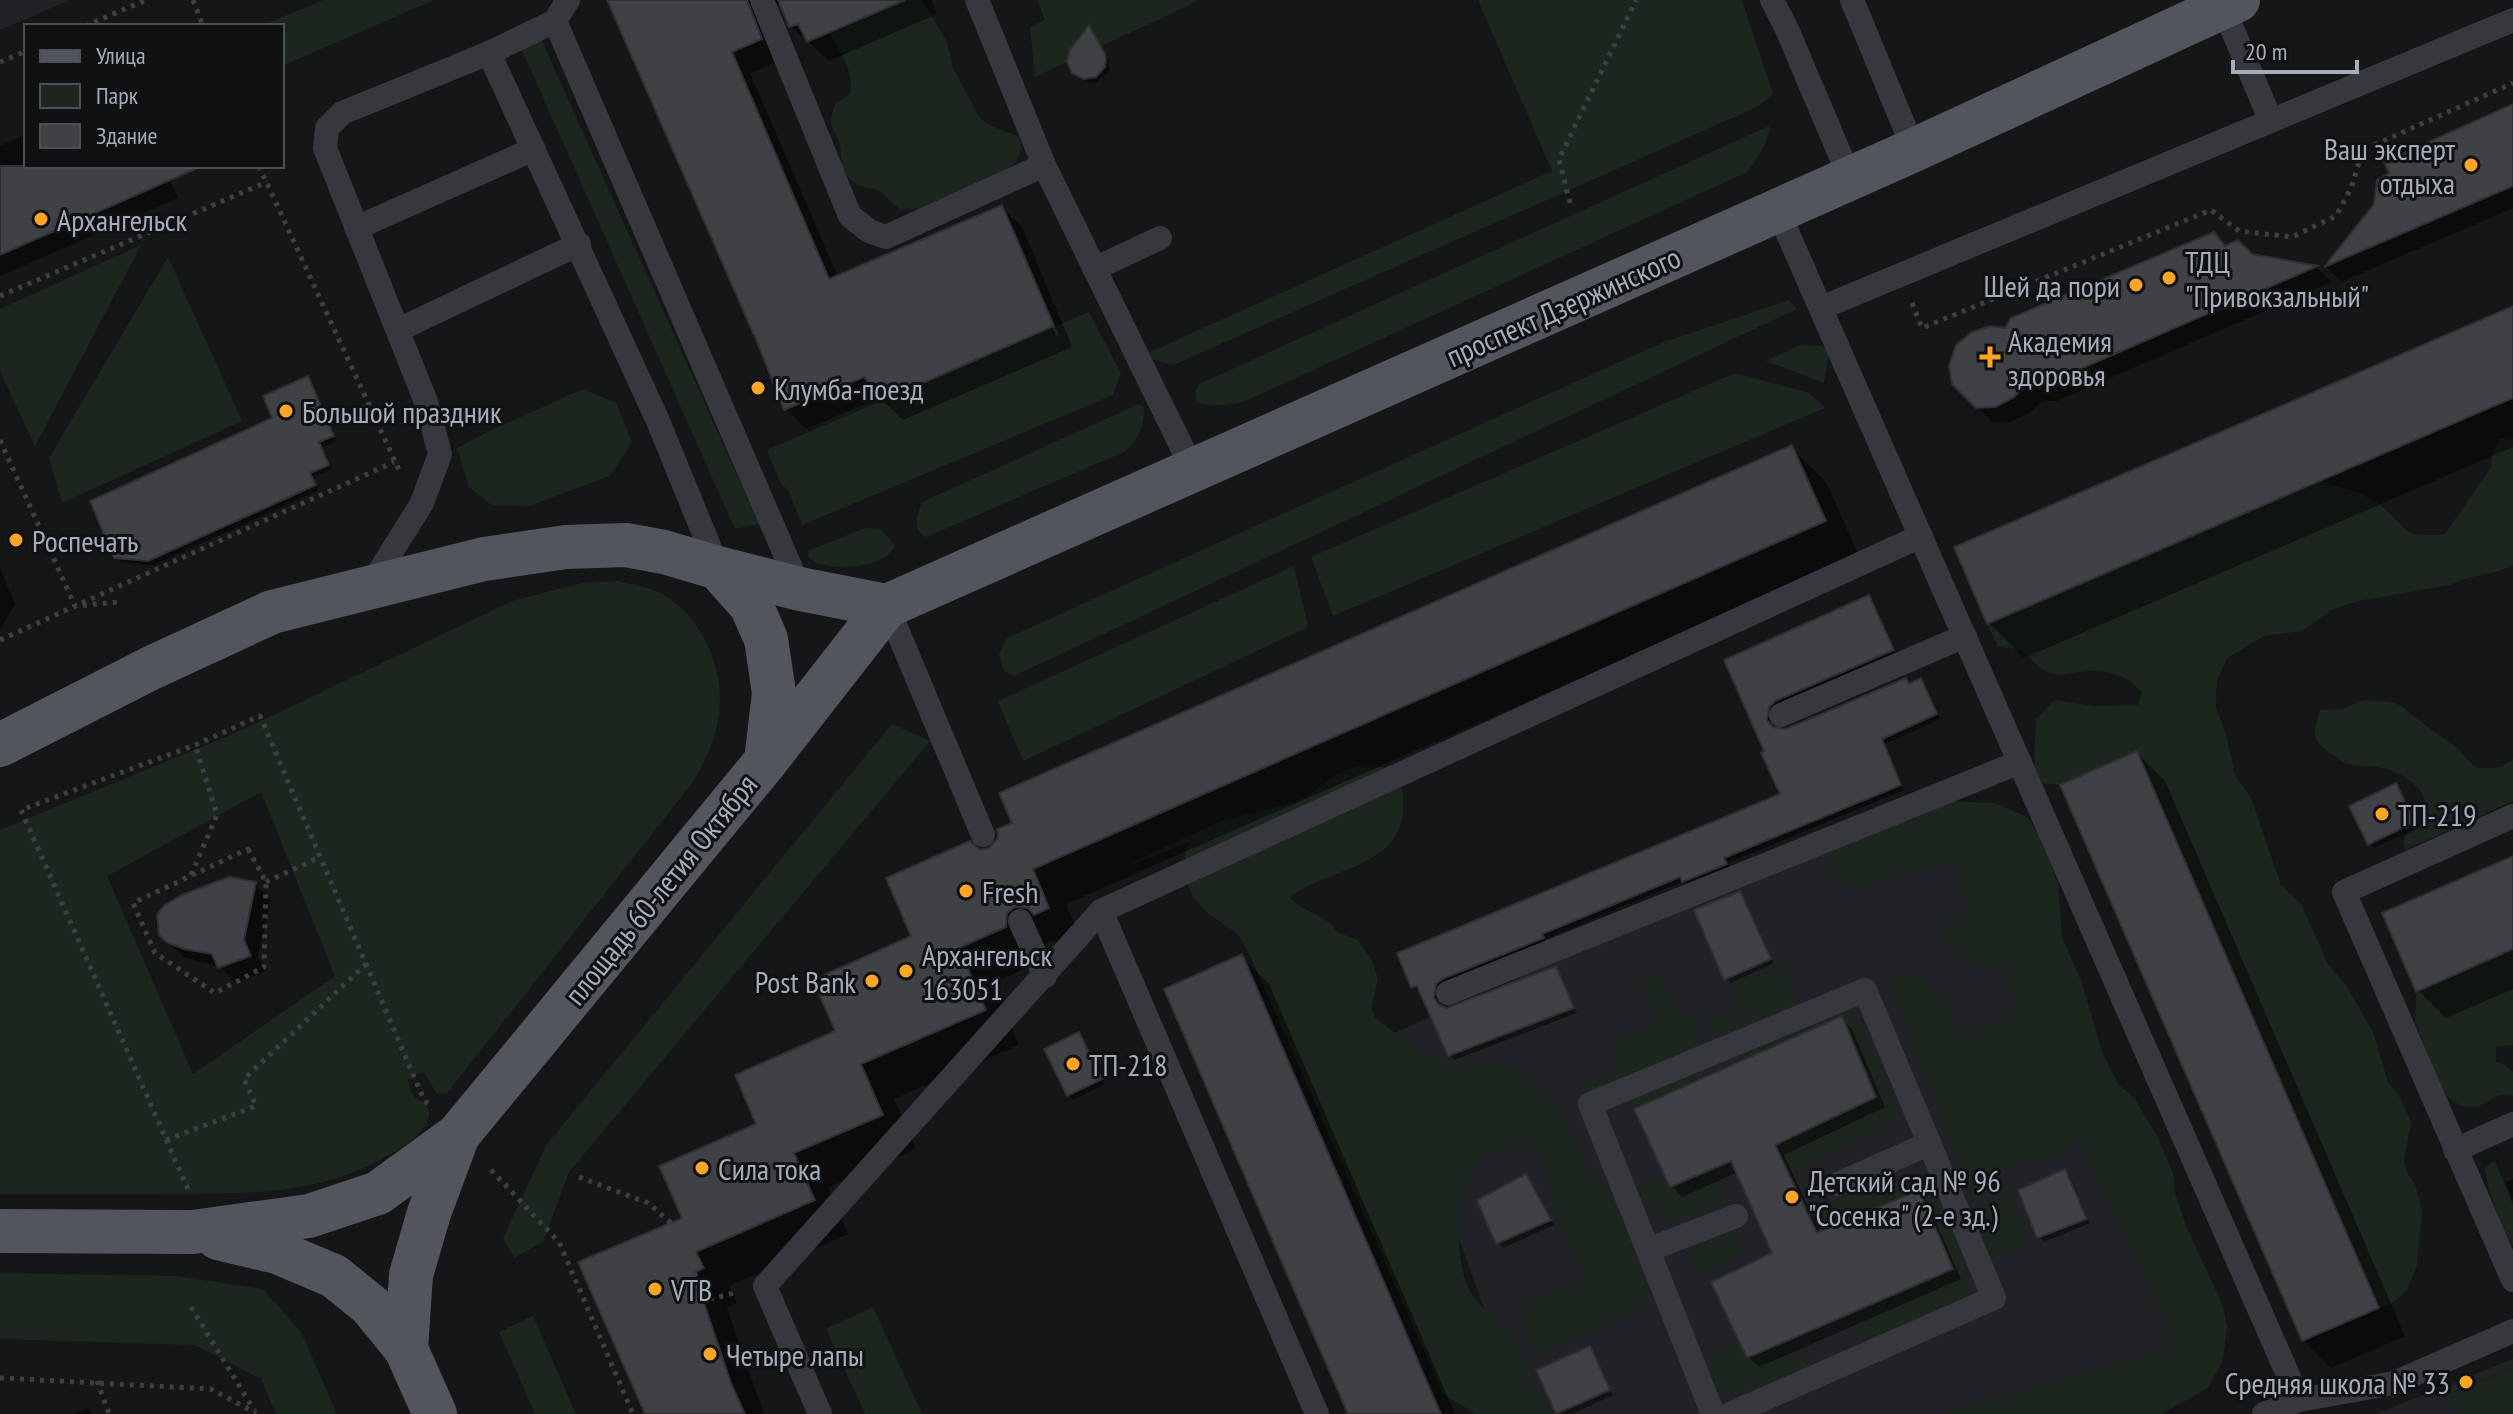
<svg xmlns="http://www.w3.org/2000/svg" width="2513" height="1414" viewBox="0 0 2513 1414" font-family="'PT Sans Narrow',sans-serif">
	<rect width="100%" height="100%" fill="#151618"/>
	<g fill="#212225">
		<path d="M0 0H70L0 30Z"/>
		<path d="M1977 812 2207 1357 2082 1414H1523L1385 1037 1563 958 1822 850Z"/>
		<path d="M2513 1359V1368L2443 1396 2461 1414H2375Z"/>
	</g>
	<g fill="#1d261e" fill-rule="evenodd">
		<path d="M323 0H434L282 66V26H261Z"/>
		<path d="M905 0H922L947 42 953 68 980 118 989 125 1019 137 1022 147 1016 162 1006 170 924 209H899L878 190 857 185 848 177 842 168 840 145 830 122 835 104 850 94C855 71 840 54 831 34Z"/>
		<path d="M1037 0H1195L1196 2 1035 77 1030 27 1045 20Z"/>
		<path d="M1478 0H1742L1773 94 1757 107 1173 365 1152 359 1150 352 1552 171Z"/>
		<path d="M541 39 759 524 735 529 521 48Z"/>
		<path d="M1769 126C1771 137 1754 167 1745 173L1243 402C1227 405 1211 408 1196 401L1195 392 1199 384Z"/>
		<path d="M141 245 35 446 0 371V309Z"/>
		<path d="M168 257 242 421 62 503 49 458Z"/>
		<path d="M1789 300 1797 309 1014 676 1004 671 999 654 1007 638 1664 342Z"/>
		<path d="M1089 312 1121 373 1113 395 802 525 789 492 780 482 767 450Z"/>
		<path d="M1801 345 1823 346 1829 353 1824 383 1766 361Z"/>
		<path d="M1735 373 1809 393 1825 408 1333 616 1311 557Z"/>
		<path d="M583 389 616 403 632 442 610 476 529 506 491 505 469 487 457 448 491 430Z"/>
		<path d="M1139 404 1144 407C1144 425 1139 441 1124 452L926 537C911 528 917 515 922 502Z"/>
		<path d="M2513 438V565C2493 576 2470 574 2450 585L2358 601 2331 610 2302 631 2264 636 2227 658 2217 680 2216 707 2226 734 2235 775 2251 798 2281 885 2301 904 2329 966 2346 985 2373 1032 2388 1082 2398 1094 2411 1122 2404 1160 2407 1173 2415 1184 2422 1211 2417 1265 2407 1290 2390 1305 2379 1308 2138 751 2060 785 2042 783 2034 773 2036 719 2055 700 2095 706 2138 705 2142 693C2127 674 2103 667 2078 672 2069 673 2063 677 2053 674 2027 666 2036 648 1998 647L1987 624 2321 481C2341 488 2363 492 2380 505 2408 528 2401 539 2445 534L2491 467 2493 451 2500 439Z"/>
		<path d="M865 528 881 529 895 546C884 569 827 573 809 558L808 551Z"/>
		<path d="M1294 566 1308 627 1023 761 998 701Z"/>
		<path d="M617 581C633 585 650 587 664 595 707 622 728 677 717 725 713 746 703 764 693 782L447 1093 437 1094 424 1073 415 1074 408 1080C409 1084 410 1088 411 1092 416 1101 431 1103 429 1115 427 1130 409 1143 397 1150 322 1198 246 1193 160 1194 106 1194 53 1194 0 1194V830L238 732 512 601 582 583ZM261 792 335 976 193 1074 107 876Z"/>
		<path d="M2364 700C2381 701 2398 699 2409 713L2457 748 2475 768C2490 768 2502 770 2513 759V801L2405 850 2403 840C2408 830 2420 832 2424 820 2435 791 2402 771 2378 767 2368 765 2356 767 2347 763 2339 760 2322 748 2317 741 2312 733 2318 719 2320 710L2342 709Z"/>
		<path d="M892 724 930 741 569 1172 543 1242 514 1258 503 1238 547 1144Z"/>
		<path d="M1357 766 1382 767 1393 770C1402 784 1404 794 1403 811 1398 870 1326 867 1290 898L1298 905 1331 923 1337 932 1358 940 1364 949 1371 958 1378 979 1371 1008 1375 1017 1402 1039 1430 1059 1481 1062 1518 1070 1545 1090 1582 1152 1590 1172 1615 1194 1635 1237 1634 1259 1629 1267 1638 1265 1653 1303 1533 1358 1519 1303 1591 1279C1576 1270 1558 1221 1553 1204 1549 1188 1549 1158 1532 1149 1518 1143 1490 1148 1480 1159 1453 1188 1453 1260 1471 1293 1481 1310 1502 1321 1512 1338 1520 1350 1523 1364 1529 1378 1534 1390 1544 1402 1551 1414H1476L1443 1394 1248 951 1237 933 1210 915 1194 898 1183 877 1185 853 1190 842 1117 870 1220 821 1295 802 1316 790 1336 774Z"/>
		<path d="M1947 801 1995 803 2027 817 2040 836 2058 883 2062 937 2082 983 2102 1052 2118 1084 2134 1098 2157 1136 2173 1173 2175 1193 2187 1228 2223 1306 2227 1327 2223 1360 2208 1388 2161 1414H1943L2177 1346 2079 1138 2048 1160C2002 1148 2003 1186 1973 1201L1889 979 1900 974 1924 978 1964 1032 2016 1019 2007 969C1969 960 1955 967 1942 926L1970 911 1954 861 1859 887C1835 884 1831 866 1834 845Z"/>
		<path d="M2513 949V1045L2496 1046V1062L2505 1065 2513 1072V1095H2499L2477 1107 2461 1106 2446 1096 2441 1089 2415 1021 2416 992Z"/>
		<path d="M1781 966 1797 1002 1715 1037 1706 1019 1722 1018 1740 1011 1733 1000 1739 981Z"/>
		<path d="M1661 976 1681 1018 1693 1016 1704 1044 1581 1096 1578 1082 1610 1073 1620 1061 1614 1039 1660 1025 1643 981Z"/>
		<path d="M1838 1010 1862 1021 1899 1115 1790 1175 1775 1145 1876 1097 1842 1017 1738 1063 1732 1051Z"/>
		<path d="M1687 1073 1700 1079 1634 1109 1630 1099Z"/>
		<path d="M2495 1161 2513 1205V1246C2499 1221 2489 1197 2485 1168Z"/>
		<path d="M1712 1169 1724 1205 1674 1223 1645 1205 1638 1189 1662 1175 1670 1187Z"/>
		<path d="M1928 1179 1973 1268 1965 1299 1862 1341 1853 1311 1808 1213 1833 1198Z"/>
		<path d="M2008 1192 2027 1243 1990 1259 1968 1211Z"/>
		<path d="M1732 1230 1743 1253 1700 1277 1689 1250Z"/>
		<path d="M0 1273 177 1276 263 1289 301 1332 337 1414H276L261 1379 195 1345 0 1339Z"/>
		<path d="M873 1307 922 1414H865L826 1329Z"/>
		<path d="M533 1316 576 1414H535L499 1332Z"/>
		<path d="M1786 1341 1802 1368 1742 1393 1717 1392 1706 1358 1739 1342 1747 1358Z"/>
		<path d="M2513 1368V1414H2461L2442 1397Z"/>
	</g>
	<g fill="#0007" fill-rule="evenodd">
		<path d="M625 0H931L937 14 829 61 791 26 781 5H778L771 10 781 60 750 73 838 277 1001 207 1022 227 1072 347 903 420 880 398 806 429 786 409ZM1010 229H1014L1059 335 1056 336Z"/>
		<path d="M1089 28 1109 60V72L1095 83H1090L1074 72Z"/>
		<path d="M2513 106V208L2341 282 2326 267 2376 205Z"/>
		<path d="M26 135V166H164L178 198 0 276V146Z"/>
		<path d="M2214 235 2227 247 2252 256 2317 268 2332 282 2057 401H2042L2029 413 2011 422 1993 423 1954 383 2006 330Z"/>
		<path d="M2513 308V447L2024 658 1989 623 1957 548Z"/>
		<path d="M307 378 312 383 337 441 322 447 332 469 313 477 319 490 154 565 121 562 116 557 275 419Z"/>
		<path d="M1792 448 1826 482 1859 556 1066 904 1082 943 1050 941 1041 948 1040 962 992 983 1019 1045 894 1099 916 1149 828 1188 848 1234 729 1286 737 1303 727 1308 764 1414H647L685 1219 758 1125 838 1032 980 852 991 850Z"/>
		<path d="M0 568 15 604 0 630Z"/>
		<path d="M1869 597 1874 602 1897 655 1773 712 1771 727 1786 731 1905 680 1911 685 1920 681 1940 719 1885 744 1904 790 1728 863 1730 869 1688 886 1684 881 1545 939 1547 943 1437 997 1439 1007 1453 1009 1555 968 1560 973 1577 1013 1454 1060 1449 1055 1421 990 1418 992 1413 987 1782 795 1767 752 1727 661Z"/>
		<path d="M2137 753 2165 781 2405 1336 2331 1368 2303 1340Z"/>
		<path d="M2396 786 2419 827 2374 848 2370 844Z"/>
		<path d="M2513 858V989L2446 1018 2418 990Z"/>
		<path d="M255 884 271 899 258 957 265 971 236 983 220 967 184 957 161 934Z"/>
		<path d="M1739 894 1744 898 1774 963 1731 983 1726 978Z"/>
		<path d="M1242 957 1269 984 1455 1414H1350Z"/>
		<path d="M1842 1019 1852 1029 1885 1107 1784 1155 1821 1234 1918 1193 1928 1203 1961 1279 1759 1367 1748 1357 1775 1254 1738 1172 1682 1197 1672 1186 1637 1110Z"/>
		<path d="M1079 1035 1105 1084 1073 1100 1069 1095Z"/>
		<path d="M2065 1172 2070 1176 2090 1223 2044 1242 2039 1237 2021 1191Z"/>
		<path d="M1526 1176 1554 1225 1503 1248 1498 1243Z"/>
		<path d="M2513 1179V1200L2505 1182Z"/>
		<path d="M1589 1348 1594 1353 1613 1395 1572 1414H1559L1539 1371Z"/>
		<path d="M87 1408 93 1414H73Z"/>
	</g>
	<g fill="#3f4145" stroke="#2f3034" stroke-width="2">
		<path d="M607 0H747L762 39 732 52 829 279 1002 205 1054 326 881 401 864 377 784 410 757 342Z"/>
		<path d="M778 0H905L807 42 798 24 789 27Z"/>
		<path d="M1089 25 1105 54 1106 60 1105 67 1096 77 1084 79 1072 73 1067 62 1070 50Z"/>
		<path d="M2513 104V186L2324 267 2374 204 2377 180 2389 173 2384 162Z"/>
		<path d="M0 166H202L0 255Z"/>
		<path d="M2214 232 2225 246 2238 240 2252 254 2318 266 2041 386H2026L2013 398 1995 407 1976 408 1952 384 1949 366 1956 345 1972 332 1990 326 2005 328 2011 318Z"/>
		<path d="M2513 306V398L1987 624 1954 547Z"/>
		<path d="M308 376 334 436 319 442 329 465 310 473 316 485 148 561 114 558 90 501 272 418 263 396Z"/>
		<path d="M1792 445 1826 521 1033 869 1049 908 1034 915 1028 908 1015 907 1007 913 1006 927 959 948 986 1010 861 1064 883 1115 794 1153 815 1200 696 1252 704 1268 694 1273 731 1383 745 1414H645L578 1262 682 1218 659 1166 756 1124 735 1075 835 1031 813 980 911 936 886 878 970 841 980 850 989 848 998 838 997 829 1012 823 999 793Z"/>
		<path d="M1869 595 1894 650 1775 701 1769 707 1767 720 1773 727 1786 729 1906 678 1909 684 1921 678 1937 714 1882 739 1901 785 1724 858 1727 864 1682 882 1680 877 1542 934 1544 938 1442 979 1436 984 1434 998 1439 1005 1447 1008 1556 966 1574 1008 1448 1056 1417 986 1411 988 1397 953 1780 794 1761 753 1764 751 1724 660Z"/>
		<path d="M2137 751 2379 1308 2302 1341 2060 785Z"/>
		<path d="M2396 783 2415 822 2368 845 2349 806Z"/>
		<path d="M2513 856V949L2416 992 2382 913Z"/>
		<path d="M229 877 256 882 244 940 251 956 218 968 212 954 184 949 166 942 159 935 157 914 165 905 182 895Z"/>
		<path d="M1740 891 1771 959 1724 980 1694 910Z"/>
		<path d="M1242 954 1441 1414H1348L1286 1272 1164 989Z"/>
		<path d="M1842 1016 1876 1097 1775 1145 1817 1233 1919 1190 1953 1269 1747 1358 1711 1282 1772 1253 1731 1161 1670 1187 1634 1109Z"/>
		<path d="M1079 1032 1102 1079 1067 1096 1044 1049Z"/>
		<path d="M2065 1169 2087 1219 2037 1238 2018 1190Z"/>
		<path d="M1526 1174 1551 1220 1496 1244 1477 1200Z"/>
		<path d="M1590 1346 1610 1390 1556 1414 1536 1370Z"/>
	</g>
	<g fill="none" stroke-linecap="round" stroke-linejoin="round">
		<g stroke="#3c3f44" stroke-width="5" stroke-dasharray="4 6" stroke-linecap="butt">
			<path d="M193 0 203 26"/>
			<path d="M85 26 146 0"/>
			<path d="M0 62 26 51"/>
			<path d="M259 166 399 470"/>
			<path d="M1570 203 1559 159 1636 0"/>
			<path d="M0 296 267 182"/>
			<path d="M1912 303 1922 328 2211 210 2239 231 2292 237 2336 216 2351 188 2363 150 2513 83"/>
			<path d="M0 440 75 606 118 602"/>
			<path d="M0 640 394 462"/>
			<path d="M248 849 266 882 264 967 215 993 155 953 133 903Z"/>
			<path d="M191 875 217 815 195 745"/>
			<path d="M266 882 320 857"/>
			<path d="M166 1140 256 1106 244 1079 366 964"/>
			<path d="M491 1170 559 1242 633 1414"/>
			<path d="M579 1177 648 1203 671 1223"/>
			<path d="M188 1189 21 810 195 745 260 716 424 1100 429 1105"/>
			<path d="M694 1273 710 1299 734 1293"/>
			<path d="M191 1307 254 1410"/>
			<path d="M0 1378 211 1389 256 1413"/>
			<path d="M97 1381 109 1414"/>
		</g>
		<g stroke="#36383d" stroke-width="24">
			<path d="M762 0 850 216 869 231 886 237 1044 165"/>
			<path d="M977 0 1044 165 1193 470"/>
			<path d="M1772 0 1786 27 1850 178"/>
			<path d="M1852 0 1914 150"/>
			<path d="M2223 7 2270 119"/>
			<path d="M555 21 800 589"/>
			<path d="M489 53 658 421 718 568"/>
			<path d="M1778 211 2299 1400"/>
			<path d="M356 228 534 149"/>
			<path d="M1094 269 1160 238"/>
			<path d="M1821 308 2513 20"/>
			<path d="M398 330 579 244"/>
			<path d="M369 588 422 503 440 454 426 402 325 148 327 128 342 113 489 53 555 21 568 0"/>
			<path d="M887 606 983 835"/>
			<path d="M1781 715 1965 636"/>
			<path d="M2513 816 2344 892 2513 1280"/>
			<path d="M1101 911 1317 1414"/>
			<path d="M1020 921 1045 976"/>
			<path d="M1448 993 2020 762"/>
			<path d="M2455 1150 2513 1124"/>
			<path d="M1838 1184 1928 1144"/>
			<path d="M1648 1250 1736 1216"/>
			<path d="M820 1414 765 1286 1101 911 1921 536"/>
			<path d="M1713 1414 1590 1104 1865 990 1994 1298 1730 1414"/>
			<path d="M2264 1414 2299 1400 2394 1383 2513 1331"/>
		</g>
		<g stroke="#52555c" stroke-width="44">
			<path d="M718 568 800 589 887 606"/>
			<path d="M0 745 151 668 272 612 484 559 566 547 626 545 664 552 718 568 751 605 766 639 774 693 766 761 458 1135 378 1193 309 1216 193 1232 0 1231"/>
			<path d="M766 761 887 606 1914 150 2238 0"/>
			<path d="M218 1238 277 1252 334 1276 371 1306 406 1349 435 1414"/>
			<path d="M406 1349 411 1275 429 1213 458 1135"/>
		</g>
	</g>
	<g fill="#ffa526" stroke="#101113" stroke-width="3">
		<circle cx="2471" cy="165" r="8"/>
		<circle cx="41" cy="219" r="8"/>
		<circle cx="2169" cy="278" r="8"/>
		<circle cx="2136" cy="285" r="8"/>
		<path d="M1986 345h8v8h8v8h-8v8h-8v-8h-8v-8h8z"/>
		<circle cx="758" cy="388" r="8"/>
		<circle cx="286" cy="411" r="8"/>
		<circle cx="16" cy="540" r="8"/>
		<circle cx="2382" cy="814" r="8"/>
		<circle cx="966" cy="891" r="8"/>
		<circle cx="906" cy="971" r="8"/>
		<circle cx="872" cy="981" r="8"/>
		<circle cx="1073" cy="1064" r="8"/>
		<circle cx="702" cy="1168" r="8"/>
		<circle cx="1792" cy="1197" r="8"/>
		<circle cx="655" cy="1289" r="8"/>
		<circle cx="710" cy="1354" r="8"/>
		<circle cx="2466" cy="1382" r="8"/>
	</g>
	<g text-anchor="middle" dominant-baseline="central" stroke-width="6" stroke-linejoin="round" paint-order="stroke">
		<g font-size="30" fill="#a6adb9" stroke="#101113" text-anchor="start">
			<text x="2455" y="148" text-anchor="end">Ваш эксперт<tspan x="2455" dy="34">отдыха</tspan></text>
			<text x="57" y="219">Архангельск</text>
			<text x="2185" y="261">ТДЦ<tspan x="2185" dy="34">"Привокзальный"</tspan></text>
			<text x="2120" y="285" text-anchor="end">Шей да пори</text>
			<text x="2008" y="340">Академия<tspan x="2008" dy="34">здоровья</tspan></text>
			<text x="774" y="388">Клумба-поезд</text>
			<text x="302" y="411">Большой праздник</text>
			<text x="32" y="540">Роспечать</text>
			<text x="2398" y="814">ТП-219</text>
			<text x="982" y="891">Fresh</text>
			<text x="922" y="954">Архангельск<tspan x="922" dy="34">163051</tspan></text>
			<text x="856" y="981" text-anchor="end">Post Bank</text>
			<text x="1089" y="1064">ТП-218</text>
			<text x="718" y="1168">Сила тока</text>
			<text x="1808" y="1180">Детский сад № 96<tspan x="1808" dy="34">"Сосенка" (2-е зд.)</tspan></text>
			<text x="671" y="1289">VTB</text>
			<text x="726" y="1354">Четыре лапы</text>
			<text x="2450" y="1382" text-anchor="end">Средняя школа № 33</text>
		</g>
		<g font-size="30" fill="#a6adb9" stroke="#101113">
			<text transform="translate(1563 306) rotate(-24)">проспект Дзержинского</text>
			<text transform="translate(660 889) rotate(-51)">площадь 60-летия Октября</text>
		</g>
	</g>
	<rect x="24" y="24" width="260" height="144" fill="#101113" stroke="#4c4f55" stroke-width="2"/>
	<rect x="40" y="50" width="40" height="12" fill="#52555c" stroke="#4c4f55" stroke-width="2"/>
	<text x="96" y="64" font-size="24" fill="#a6adb9">Улица</text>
	<rect x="40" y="84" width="40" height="24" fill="#1d261e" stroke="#4c4f55" stroke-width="2"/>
	<text x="96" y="104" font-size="24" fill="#a6adb9">Парк</text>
	<rect x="40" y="124" width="40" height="24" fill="#3f4145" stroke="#4c4f55" stroke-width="2"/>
	<text x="96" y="144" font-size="24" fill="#a6adb9">Здание</text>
	<path d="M2233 60v12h124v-12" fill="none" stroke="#a6adb9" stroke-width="4"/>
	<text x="2245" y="60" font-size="24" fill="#a6adb9" stroke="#101113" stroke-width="6" paint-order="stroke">20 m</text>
</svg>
